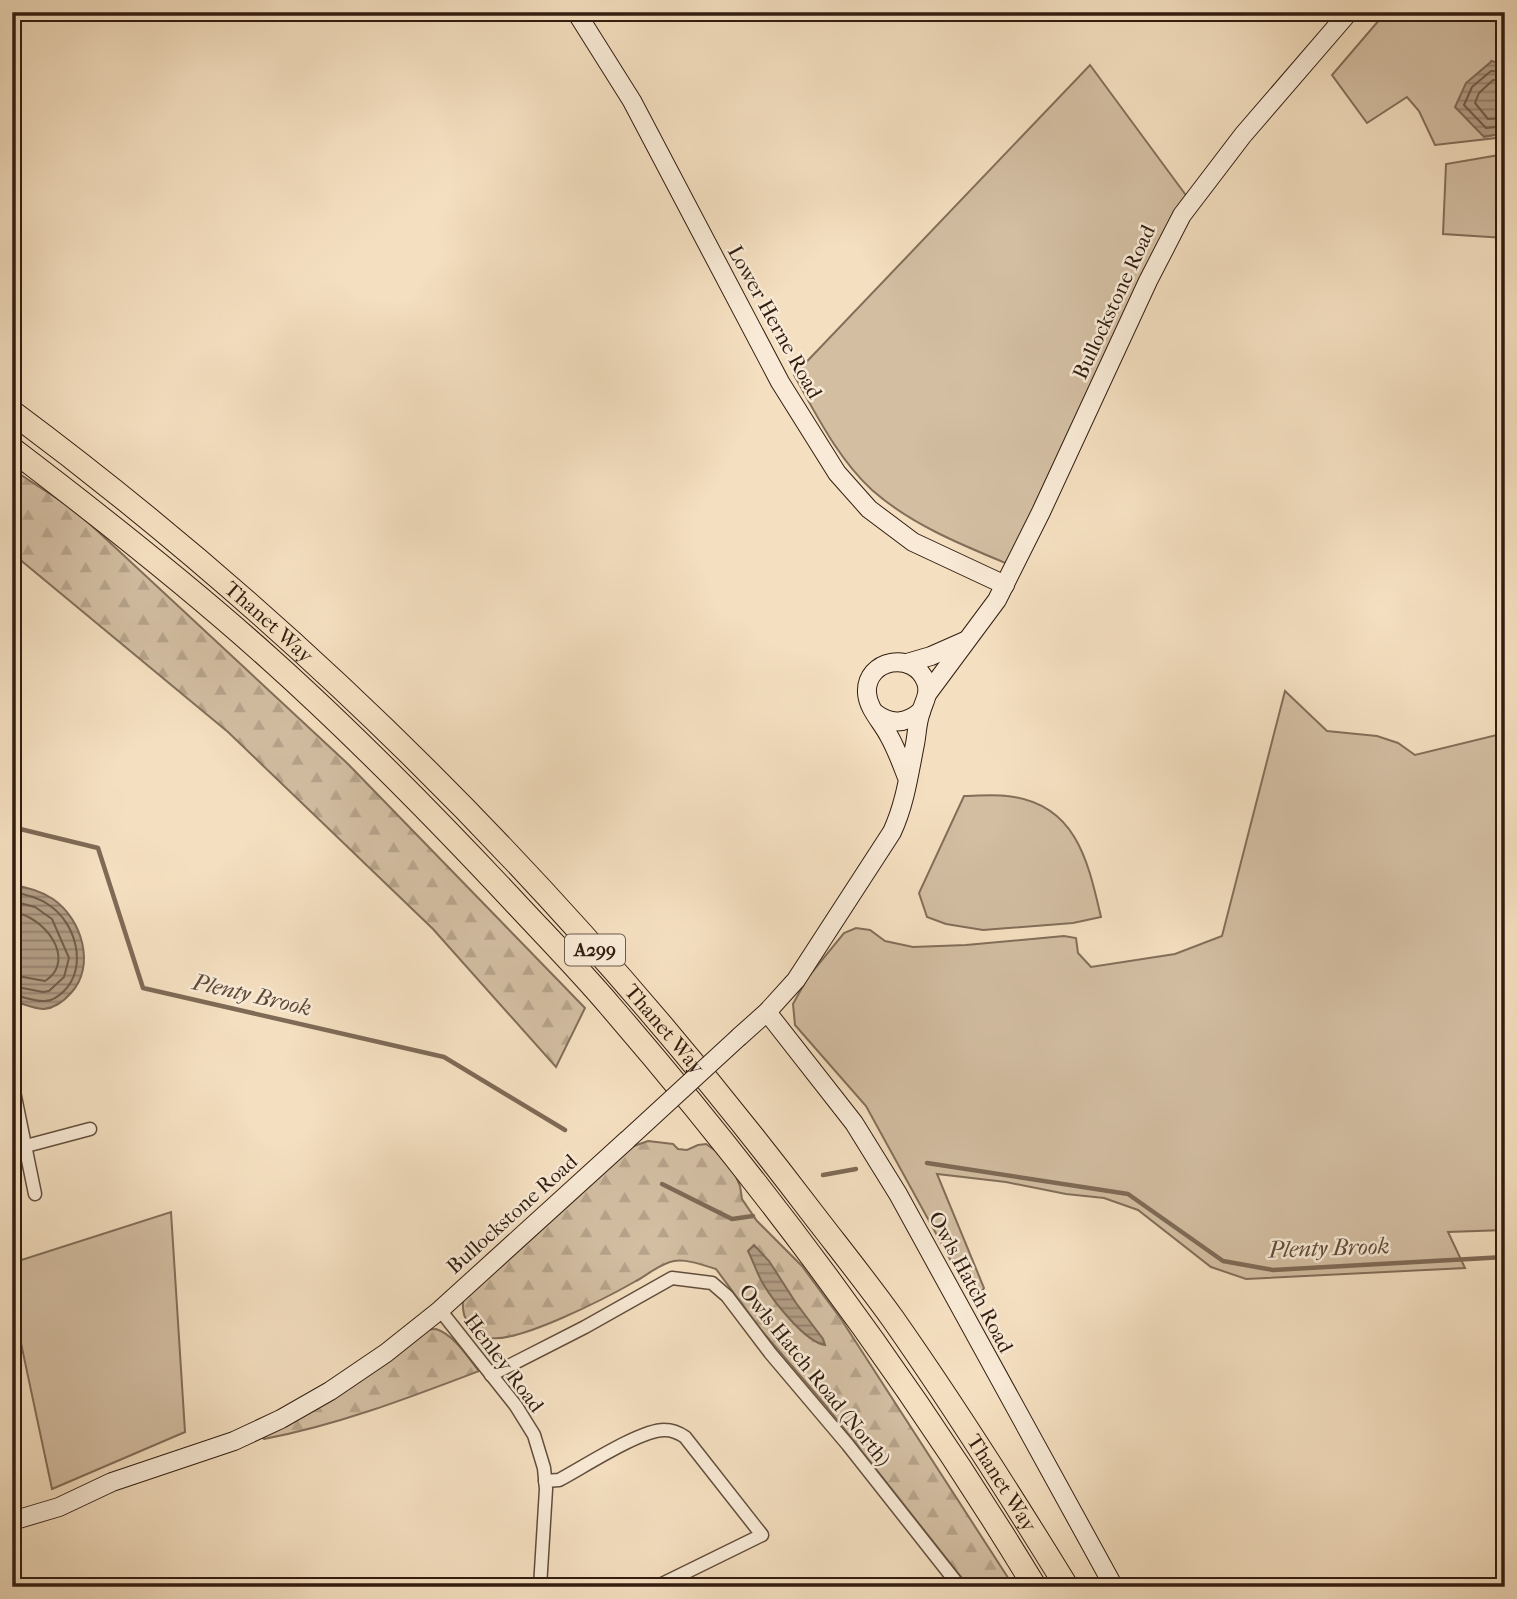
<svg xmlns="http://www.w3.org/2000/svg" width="1517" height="1599" viewBox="0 0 1517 1599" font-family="'IM FELL French Canon',serif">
	<defs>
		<pattern id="forest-firs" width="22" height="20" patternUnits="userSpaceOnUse" patternTransform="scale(1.75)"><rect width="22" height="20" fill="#d3bea2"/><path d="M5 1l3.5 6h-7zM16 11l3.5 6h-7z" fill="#b6a38a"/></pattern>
		<pattern id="water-rules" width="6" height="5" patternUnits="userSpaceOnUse" patternTransform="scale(1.75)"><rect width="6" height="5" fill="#b29d84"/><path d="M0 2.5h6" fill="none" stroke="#917f6b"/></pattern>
	</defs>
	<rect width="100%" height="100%" fill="#f4dfc0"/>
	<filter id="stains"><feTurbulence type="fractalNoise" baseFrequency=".00286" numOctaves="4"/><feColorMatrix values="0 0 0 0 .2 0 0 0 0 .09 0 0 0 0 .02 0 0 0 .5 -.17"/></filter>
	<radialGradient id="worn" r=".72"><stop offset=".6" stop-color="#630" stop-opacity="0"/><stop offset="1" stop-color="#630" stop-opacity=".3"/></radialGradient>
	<g fill="#d3bea2" stroke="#826e59" stroke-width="2">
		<path d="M1386 12H1505V66L1491 61 1484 136 1505 133V137L1435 145 1419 111 1407 97 1367 123 1332 75Z"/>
		<path d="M1090 65 1188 198 1008 564C962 545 910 524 872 490 838 459 816 414 794 375Z"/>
		<path d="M1505 154V238L1443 234 1446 164Z"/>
		<path d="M1285 691 1327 731 1377 736 1398 743 1415 755 1505 733V1230L1448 1232 1465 1268 1246 1279 1211 1267 1138 1210 1104 1198 1066 1194 1006 1182 937 1174 984 1288 978 1296 967 1290 866 1106 795 1025 793 1004 808 977 844 933 856 928 870 930 885 941 913 947 966 945 1064 936 1076 938 1078 953 1091 967 1175 954 1222 936Z"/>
		<path d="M964 796C978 796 993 794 1007 796 1076 803 1088 861 1101 917L1073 923 983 930 946 924 927 917 919 893Z"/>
		<path d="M171 1212 185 1432 52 1489 12 1301V1263Z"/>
	</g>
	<g fill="url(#forest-firs)" stroke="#826e59" stroke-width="2">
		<path d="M12 469 76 511 348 764 585 1008 556 1067 433 929 228 732 12 553Z"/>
		<path d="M648 1141 673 1144 678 1149 687 1150 698 1145 706 1144 716 1151 735 1174 740 1186 742 1199 757 1221 802 1266 841 1319 1014 1587H969L826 1406 762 1331 716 1269C703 1265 687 1259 674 1261 659 1264 649 1274 636 1281 608 1297 521 1342 491 1338 484 1337 477 1333 472 1328 464 1319 462 1311 463 1299L631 1147Z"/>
		<path d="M436 1329C454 1335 467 1356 479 1371 408 1398 338 1425 264 1439L261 1435 424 1330Z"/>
	</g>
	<g fill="url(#water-rules)" stroke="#7f6a56" stroke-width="2">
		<path d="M1492 61 1505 66V133L1484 137 1455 107 1466 83Z"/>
		<path d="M12 885C27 887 41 891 53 899 82 919 96 966 71 993 64 1001 55 1008 44 1009 34 1009 22 1003 12 1001Z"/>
		<path d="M754 1245 769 1261 796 1303 823 1339 825 1345C805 1342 773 1301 762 1282 757 1273 753 1261 748 1251Z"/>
	</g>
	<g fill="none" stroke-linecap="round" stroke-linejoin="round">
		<g stroke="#725d4a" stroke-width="2">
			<path d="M1505 72 1491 71 1472 87 1464 105 1486 128 1505 126"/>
			<path d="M1505 81 1493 80 1479 93 1475 103 1488 119 1505 118"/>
			<path d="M12 892C25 894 38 897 49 905 76 923 88 967 64 991 59 996 52 1001 45 1001 34 1002 23 996 12 995"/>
			<path d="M12 901 35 907 52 919 69 958 64 977 49 991 43 992 12 986"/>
			<path d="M12 912C44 915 78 960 45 981L12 975"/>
		</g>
		<g stroke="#7f6a56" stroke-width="4.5">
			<path d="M12 827 98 848 143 988 444 1057 565 1130"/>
			<path d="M927 1163 1128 1194 1223 1261 1273 1270 1505 1257"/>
			<path d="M823 1175 856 1169"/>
			<path d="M662 1184 732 1219 753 1216"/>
		</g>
		<g stroke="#624e3c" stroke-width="15">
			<g id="street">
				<path d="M12 1082 35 1194"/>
				<path d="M26 1146 90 1129"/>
				<path d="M440 1310 516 1406 534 1435 544 1468 546 1489 540 1587"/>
				<path d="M491 1375 585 1327 672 1278 712 1283 727 1296 771 1354 848 1445 960 1587"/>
				<path d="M545 1481 559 1480C582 1468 641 1429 665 1430 673 1430 679 1433 685 1437L762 1535 656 1587"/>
			</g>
		</g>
		<g stroke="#321d10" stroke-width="20">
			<g id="secondary">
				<path d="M576 12 632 101 780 382 837 473 869 509 913 542 1005 585"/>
				<path d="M907 663 931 656 965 641"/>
				<path d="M928 693 997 600 1041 512 1148 281 1182 215 1243 135 1349 12"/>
				<path d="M875 713C891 725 906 724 921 711"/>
				<path d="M767 1012 854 1123 898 1194 1114 1587"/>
				<path d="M739 1037 767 1012 796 980 892 832C905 804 909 774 915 744 917 734 917 722 921 712 924 701 930 694 926 682 914 650 865 659 867 693 868 709 882 722 889 736 897 750 902 765 908 780"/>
				<path d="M12 1521 59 1507 112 1482 234 1441 281 1419 330 1391 386 1353 440 1310 627 1140"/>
			</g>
		</g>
		<g stroke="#321d10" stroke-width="25">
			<g id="highway">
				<path id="s1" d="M12 412C313 636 579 907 806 1205 835 1243 865 1280 893 1319 954 1406 1011 1496 1067 1587"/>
				<path d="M12 449C100 516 188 585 270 659 358 738 441 823 522 910 552 942 583 974 611 1007 767 1188 911 1382 1035 1587"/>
			</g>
		</g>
		<use href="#street" stroke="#f8ead6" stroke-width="12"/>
		<use href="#secondary" stroke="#f8ead6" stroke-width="18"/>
		<use href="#highway" stroke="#f4dfc0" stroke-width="23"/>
		<g stroke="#321d10" stroke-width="20" stroke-linecap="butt">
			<path id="secondary-bridge" d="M627 1140 739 1037"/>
		</g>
		<use href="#secondary-bridge" stroke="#f8ead6" stroke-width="18"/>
	</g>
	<g text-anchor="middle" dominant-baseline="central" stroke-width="5" stroke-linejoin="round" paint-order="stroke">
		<rect fill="#f8ead6" stroke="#6d5a4b" stroke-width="2" x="565" y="934.5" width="60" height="31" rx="5"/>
		<g font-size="19" font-weight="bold" fill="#321d10">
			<text x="595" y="950">A299</text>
		</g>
		<g font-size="21" fill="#321d10" stroke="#f8ead6">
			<text transform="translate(1114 302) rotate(-65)">Bullockstone Road</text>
			<text transform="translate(775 322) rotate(61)">Lower Herne Road</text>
			<text stroke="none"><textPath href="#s1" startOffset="332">Thanet Way</textPath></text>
			<text stroke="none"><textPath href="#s1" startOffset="900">Thanet Way</textPath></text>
			<text transform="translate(512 1214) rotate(-42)">Bullockstone Road</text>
			<text transform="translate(971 1282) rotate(62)">Owls Hatch Road</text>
			<text transform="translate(504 1363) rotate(53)">Henley Road</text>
			<text transform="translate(815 1375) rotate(51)">Owls Hatch Road (North)</text>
			<text stroke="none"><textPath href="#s1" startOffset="1466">Thanet Way</textPath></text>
		</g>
		<g font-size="23" font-style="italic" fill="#5f4a39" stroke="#f8ead6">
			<text transform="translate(252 995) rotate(13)">Plenty Brook</text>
			<text transform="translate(1329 1248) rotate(-2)">Plenty Brook</text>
		</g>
	</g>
	<rect width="1517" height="1599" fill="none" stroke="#f4dfc0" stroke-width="42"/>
	<rect x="14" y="14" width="1489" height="1571" fill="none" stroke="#321d10" stroke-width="3.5"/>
	<rect x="21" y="21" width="1475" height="1557" fill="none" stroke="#321d10" stroke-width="2"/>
	<rect width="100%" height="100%" filter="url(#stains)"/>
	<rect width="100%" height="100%" fill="url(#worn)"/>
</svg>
